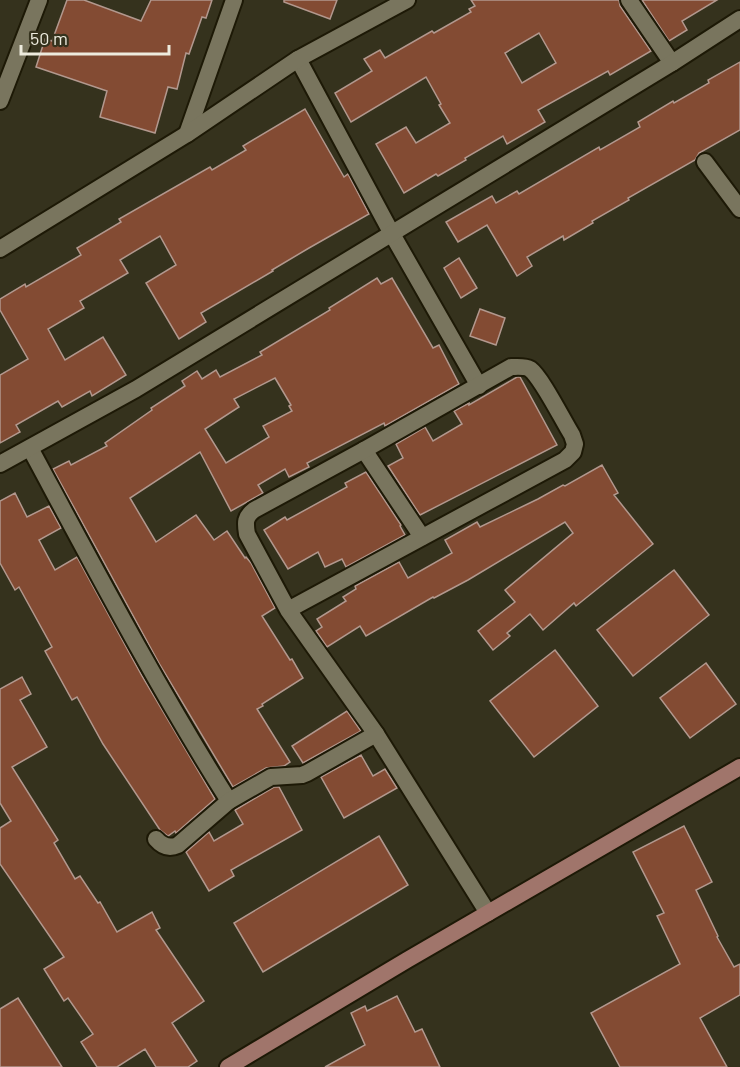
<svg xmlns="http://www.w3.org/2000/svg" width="740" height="1067" viewBox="0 0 740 1067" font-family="Barlow,sans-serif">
	<rect width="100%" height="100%" fill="#35321d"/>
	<g fill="#834b33" stroke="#b2988e" stroke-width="1.5" fill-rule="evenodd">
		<path d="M67 0H84L141 21 151 0H212L206 18 202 17 189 54 186 53 177 89 168 87 155 133 100 117 107 91 36 67 45 39 52 41Z"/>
		<path d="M284 0H337L330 19 284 2Z"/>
		<path d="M471 0H619L620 6 651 51 610 75 608 71 538 110 545 122 507 144 503 136 465 158 466 160 438 176 436 174 404 193 376 144 406 127 416 143 450 123 439 105 441 104 426 77 351 122 335 93 372 71 364 59 380 50 385 58 432 31 434 33 471 12 469 9 475 6ZM539 33 556 63 522 83 505 53Z"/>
		<path d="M642 0H717L682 21 687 30 669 41Z"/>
		<path d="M740 62V130L699 153 695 160 628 198 629 200 592 221 593 223 564 240 563 236 527 257 532 266 517 276 487 225 458 242 446 222 492 196 496 203 517 191 519 194 599 147 600 150 640 127 638 122 673 101 674 103 709 83 708 80Z"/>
		<path d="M305 109 344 177 348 174 369 214 309 248 272 270 273 271 201 313 206 322 179 339 146 283 176 265 160 236 120 260 128 273 80 301 84 308 48 329 65 360 103 337 126 375 92 396 90 391 62 407 58 401 16 425 20 432 0 443V375L28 359 0 310V299L25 284 26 287 81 255 77 248 121 222 119 219 210 167 212 170 246 150 243 146Z"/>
		<path d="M459 258 477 288 461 298 444 268Z"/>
		<path d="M377 278 381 284 392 278 433 348 439 345 459 384 385 426 384 423 307 463 309 467 289 477 285 469 258 485 263 493 231 511 200 452 130 498 156 542 196 515 214 540 227 531 245 558 246 557 251 563 275 608 262 616 290 660 292 659 303 678 262 704 263 706 257 709 290 762 284 766 266 768 233 787 160 665 53 469 69 461 71 465 107 446 105 443 152 410 151 408 185 386 182 381 197 371 202 379 216 370 220 377 262 355 260 352 330 310 329 308ZM275 378 291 405 289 406 292 411 263 426 269 437 226 463 205 429 239 407 234 399Z"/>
		<path d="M480 309 505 318 496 345 470 336Z"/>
		<path d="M517 377H520L557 445 420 515 388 466 403 458 396 444 425 427 433 441 462 424 454 411 469 403V405Z"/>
		<path d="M602 465 618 493 614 495 653 544 576 606 574 603 543 630 530 614 507 633 510 636 493 650 478 631 515 602 505 590 573 533 565 522 468 580 434 598 433 597 366 636 360 626 327 647 316 631 322 627 317 619 346 601 343 597 356 589 355 586 399 562 408 578 452 553 445 540 477 522 480 527 538 499 563 485 565 486Z"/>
		<path d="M366 472 401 525 400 526 405 535 346 567 342 559 325 567 318 552 288 569 264 530 285 517 287 520 347 487 345 483Z"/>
		<path d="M15 493 27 517 49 506 61 528 39 540 55 570 77 557 142 676 215 799 176 833 175 831 168 836 160 830 103 744 77 697 72 700 45 651 52 647 19 587 15 590 0 563V501Z"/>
		<path d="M674 570 709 615 633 676 597 630Z"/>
		<path d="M555 650 598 706 534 757 490 701Z"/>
		<path d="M706 663 736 704 690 738 660 698Z"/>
		<path d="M22 677 31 694 20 700 47 747 12 767 58 840 54 843 75 879 80 876 98 903 100 902 117 932 152 912 160 928 156 930 204 1001 172 1023 197 1061 188 1067H156L145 1049 117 1067H97L81 1042 93 1034 68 998 64 1001 44 969 64 957 0 864V828L11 821 0 803V689Z"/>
		<path d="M347 711 361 731 303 763 292 746Z"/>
		<path d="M361 755 373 776 385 769 397 788 344 818 321 777Z"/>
		<path d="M274 787H279L302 830 231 870 234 876 209 891 186 852 209 832 214 841 243 824 235 810Z"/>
		<path d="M684 826 712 882 696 890 718 936 717 937 734 967 740 964V995L700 1018 727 1067H620L591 1013 680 964 657 916 664 913 633 852Z"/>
		<path d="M379 836 408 885 263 972 234 923Z"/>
		<path d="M397 996 415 1032 422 1029 440 1067H325L365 1045 351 1013 365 1006 367 1011Z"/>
		<path d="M18 998 62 1067H0V1009Z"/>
	</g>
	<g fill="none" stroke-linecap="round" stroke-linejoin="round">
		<g stroke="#1d1906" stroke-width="20">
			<g id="minor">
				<path d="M629 0 672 63"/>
				<path d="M298 59 392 234 479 386"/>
				<path d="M0 101 39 0"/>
				<path d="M187 134 234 0"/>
				<path d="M705 162 740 209"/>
				<path d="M0 249 187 134 298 59 407 0"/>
				<path d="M30 448C94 567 157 687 229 801"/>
				<path d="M364 450 422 537"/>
				<path d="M0 464 136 389 672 63 740 19"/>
				<path d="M288 610 565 460 573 452 575 444 572 435C563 421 542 378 530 369 525 366 517 367 511 367L364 450 254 510C245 517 245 522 247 534L288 610 376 734 488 913"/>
				<path d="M156 839C162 846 169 849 178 845L229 801 271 777 302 775 307 773 376 734"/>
			</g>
		</g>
		<g stroke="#1d1906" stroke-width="20">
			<path id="secondary" d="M228 1067 407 960 740 767"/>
		</g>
		<use href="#minor" stroke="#79755e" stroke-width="16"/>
		<use href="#secondary" stroke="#a0756b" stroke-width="16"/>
	</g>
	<path d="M21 45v9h148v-9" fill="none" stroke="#edebde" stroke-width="3"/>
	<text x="30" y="45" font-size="18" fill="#edebde" stroke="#35321d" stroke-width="4.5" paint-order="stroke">50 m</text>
</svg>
